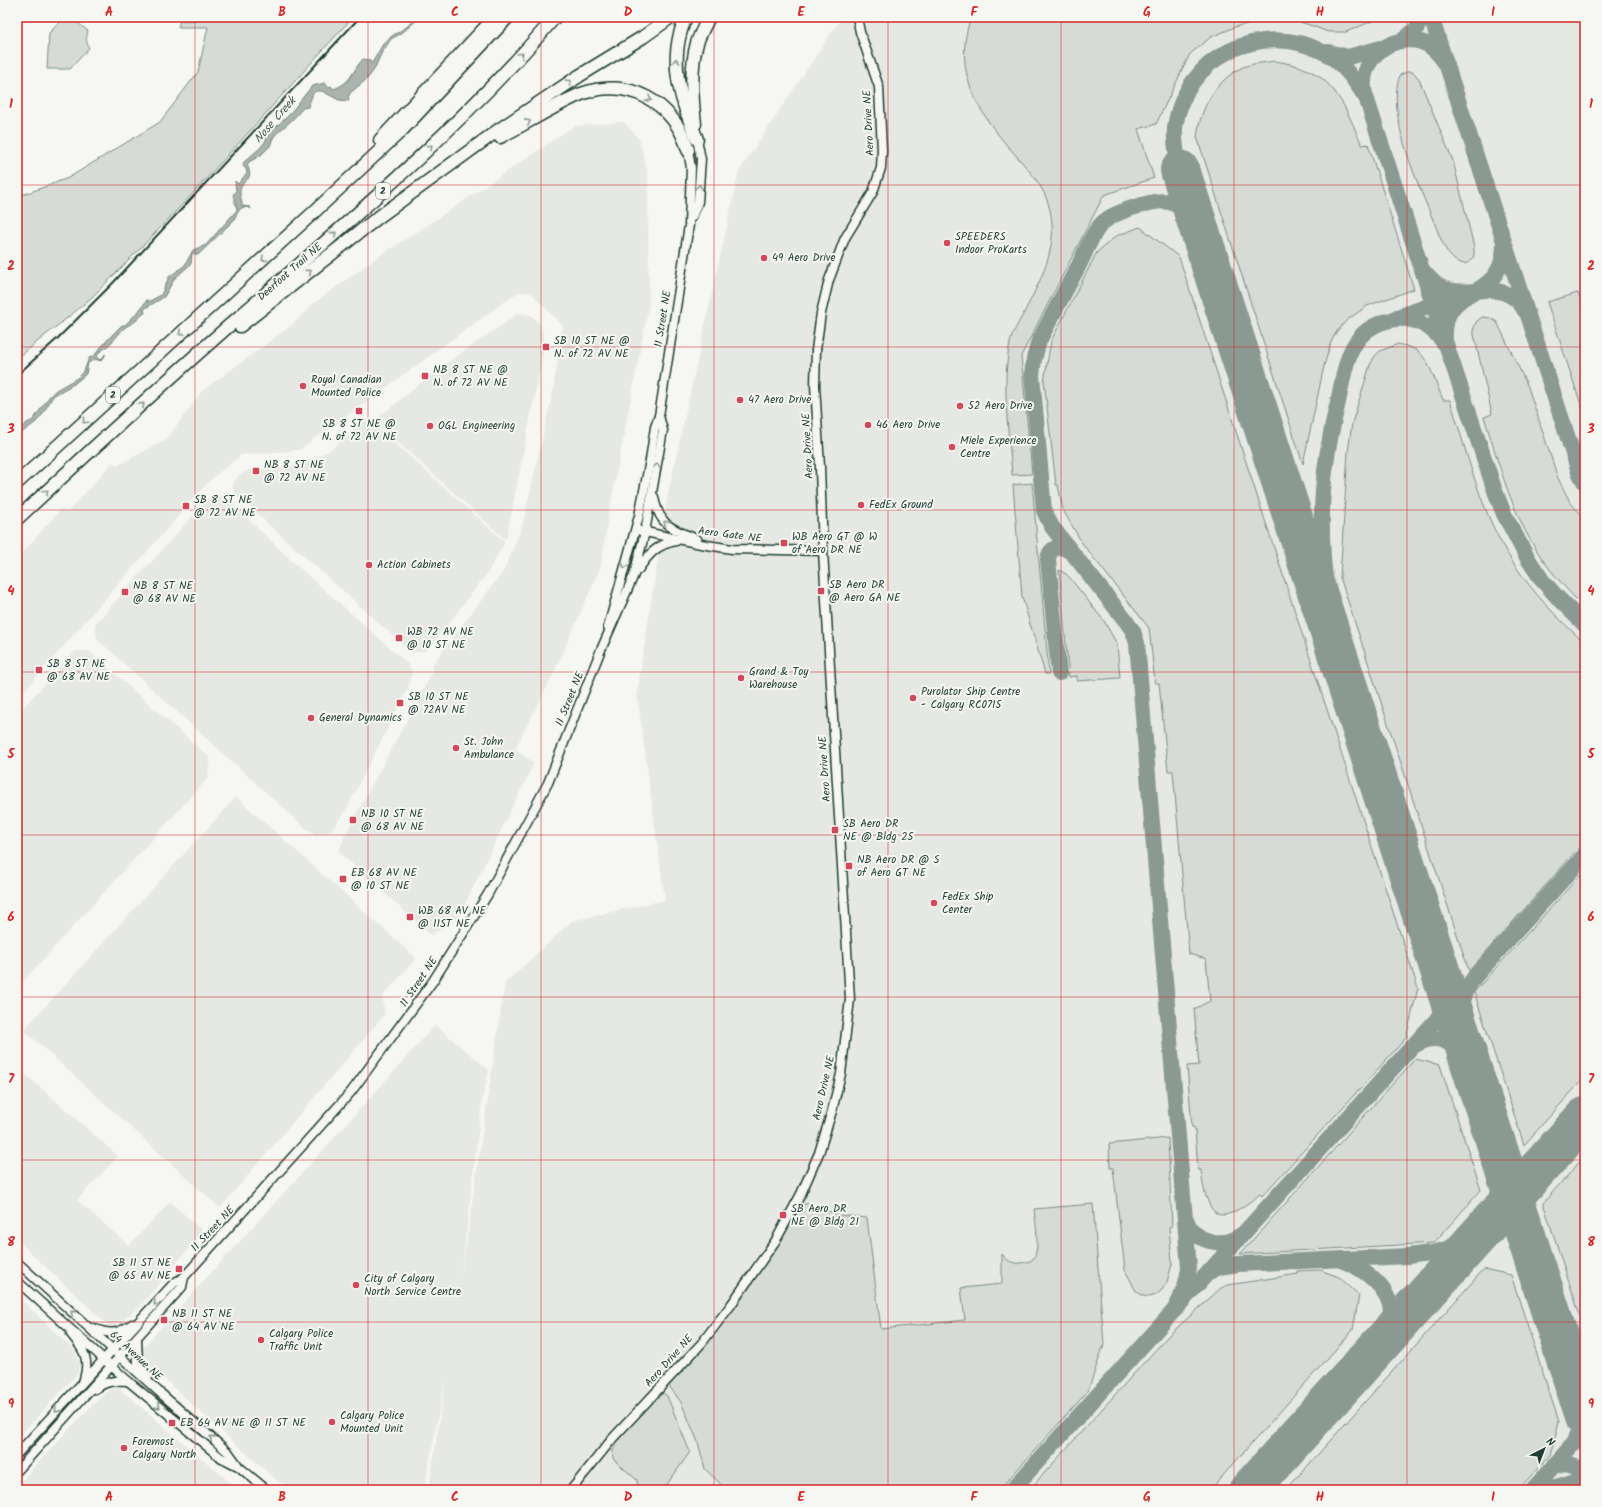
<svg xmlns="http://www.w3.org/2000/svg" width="1602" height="1507" viewBox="0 0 1602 1507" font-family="Kalam,sans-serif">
	<rect width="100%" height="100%" fill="#f6f6f2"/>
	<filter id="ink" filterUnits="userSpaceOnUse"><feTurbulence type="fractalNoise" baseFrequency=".025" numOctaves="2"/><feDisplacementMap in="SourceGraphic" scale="8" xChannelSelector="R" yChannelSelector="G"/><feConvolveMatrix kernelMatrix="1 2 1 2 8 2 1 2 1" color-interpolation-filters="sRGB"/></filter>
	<g filter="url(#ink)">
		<g fill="#e6e8e4">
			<path d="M842 17H1585V1490H429L446 1374 424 1490H292L275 1479 154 1370 138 1353 345 1126 435 1025 489 1070 482 1100 460 1284 505 983 572 921 665 900 637 693 668 494 739 171Z"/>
			<path d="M624 122 639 139 648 175 649 304 607 523 601 566 553 675 515 749 534 763 458 918 431 935 339 852 344 837 432 673V665L505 569 523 523 553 392 563 326 531 293 518 292 299 450 241 455 211 479 17 699V559L61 509 67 513 113 462 117 466 167 439 202 391 292 325 313 304 376 258 437 219 574 126Z"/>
			<path d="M519 313 531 315 541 325 545 343 506 540 374 421 437 370Z"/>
			<path d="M368 419 505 542 486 575 430 647 424 651 416 652 410 651 238 497 233 490V483L239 475 251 469 286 467 304 462 329 451Z"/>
			<path d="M224 496 293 562 408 664 412 673 410 684 347 808 337 823 328 833 315 834 303 826 97 639 95 624 210 497Z"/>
			<path d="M75 651H89L210 758 208 778 17 988V714Z"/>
			<path d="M236 797 416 958 382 997 385 1014 220 1208 24 1030Z"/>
			<path d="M17 1067 118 1156 77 1200 129 1246 170 1202 203 1231 139 1308 111 1328 17 1240Z"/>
			<path d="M17 1296 74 1350 80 1364 78 1373 17 1439Z"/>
			<path d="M115 1385 239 1490H17V1486L47 1453 93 1404Z"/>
		</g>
		<g fill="#d6dbd6" stroke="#7a8c85">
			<path d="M65 17H71L88 31C86 37 86 42 89 48L70 69H47L49 33Z"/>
			<path d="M213 17H353C267 111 183 208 92 297 68 319 41 337 17 359V197L68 178 160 122 198 72 208 27H178L180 21 210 19Z"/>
			<path d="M971 17H1382L1346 32H1328L1307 24 1286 19 1263 20 1235 27 1211 37 1190 54 1156 124 1138 129 1154 178 1104 195 1021 356 1032 474 1012 475C1009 431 1001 387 1010 343 1012 333 1019 322 1024 313 1040 280 1059 249 1050 210 1045 186 1027 168 1011 150 977 111 952 70 971 17Z"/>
			<path d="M1274 61C1331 68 1341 97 1362 145L1368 144 1414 289 1367 306 1347 320 1337 331 1331 342 1324 366 1303 464 1197 137C1200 108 1216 80 1243 67 1253 63 1264 63 1274 61Z"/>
			<path d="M1409 71 1414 73 1419 79 1453 161 1473 243C1474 248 1475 254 1473 258 1466 270 1452 260 1448 253 1442 244 1438 232 1434 222 1419 187 1385 112 1400 75Z"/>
			<path d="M1140 227 1179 257 1418 988 1406 1038 1262 1196 1260 1194C1251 1201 1232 1216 1222 1215 1207 1215 1202 1182 1201 1170H1198L1195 1128 1192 1127 1187 1066 1199 1065 1194 1009 1210 1001 1206 959 1189 954 1173 771H1168L1159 683H1155L1149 628 1082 543 1063 510 1058 485H1056L1044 381 1051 341 1097 252 1116 236Z"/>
			<path d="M1578 293 1585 313V417L1547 302Z"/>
			<path d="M1482 317 1490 318 1497 322 1528 387 1558 478 1570 502 1585 519V608C1569 592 1554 576 1541 557 1512 515 1499 464 1484 417L1492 414 1473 330 1476 322Z"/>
			<path d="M1398 344C1405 346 1413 347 1419 352 1430 362 1437 386 1443 400H1450C1468 455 1481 515 1514 564 1534 594 1558 619 1585 643V841L1469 971 1340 577 1348 452 1352 423 1370 365 1375 356 1380 351Z"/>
			<path d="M1032 483 1049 674H1045L1022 597 1013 485Z"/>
			<path d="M1059 570 1066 574 1070 578 1104 621 1117 644 1120 678 1077 681V676L1069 677Z"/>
			<path d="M1585 870V1077L1524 1145 1474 992Z"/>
			<path d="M1415 1059 1440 1065 1481 1190 1434 1243 1240 1254Z"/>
			<path d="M1168 1138 1172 1226 1169 1227 1172 1264 1167 1282 1162 1290 1156 1295 1150 1297 1143 1296 1136 1291 1125 1270 1113 1168H1110L1109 1144Z"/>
			<path d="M1585 1156V1331L1543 1203Z"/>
			<path d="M809 1203 838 1215 867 1218 881 1329 965 1320 961 1288 1002 1284V1254C1007 1261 1013 1264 1021 1263 1025 1262 1030 1262 1033 1259 1041 1250 1035 1220 1034 1209L1093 1204 1104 1344 1088 1391 999 1490H727L705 1469 698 1442 681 1402 669 1386C719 1330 762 1274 800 1208L802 1205Z"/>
			<path d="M1484 1269 1511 1275 1559 1422 1550 1455 1518 1490H1286Z"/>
			<path d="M1320 1270 1339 1277 1359 1295 1353 1330 1210 1490H1029L1168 1336 1221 1288 1228 1285 1298 1274V1271Z"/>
			<path d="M663 1393 667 1396 690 1452 663 1490H638L637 1480 614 1460C606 1446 634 1423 643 1413V1412Z"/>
		</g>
		<path fill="#aab3ae" stroke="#72847d" d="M415 17H420L402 33 391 39 381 54 374 70 367 79 350 93 348 98 349 101 339 100 322 91H316L313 93 308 107 303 108 292 120 277 133 273 138 270 146 261 155 249 162 247 165C255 181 243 178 240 190 239 196 243 201 242 206L250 207 251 209 248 207 241 208 236 215 234 220 198 255 194 253 192 254 191 264 175 278 164 297 144 309 145 313C141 315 141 317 138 319 134 323 128 325 124 328 117 336 109 347 99 352L97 357 99 360 102 359 105 354V356L101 361 95 359 88 363 86 374 74 384 53 396 42 415 36 422 20 434V438L17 442V435L21 428 27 423 33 420 49 397 56 390 79 377 84 371 89 358 94 356C102 345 112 335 122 325H125L138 312 147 300H148L147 302H148L161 295 169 277 185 265 193 250 206 245 237 210 236 205H235V200L233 195 236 191 235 181 238 184 247 173 246 169 243 166 244 162 260 148 265 142 268 134 288 116 312 86 325 83 328 87 331 86 333 89C352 83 351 72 363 59L370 60V63H372L383 44 392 36 408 26Z"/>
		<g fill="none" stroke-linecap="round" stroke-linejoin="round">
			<g stroke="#8a9a93" stroke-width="16">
				<path d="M1431 17 1579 472 1585 483"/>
				<path d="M1403 40 1416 29 1423 17"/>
				<path d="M1328 52 1348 57 1381 48"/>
				<path d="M1446 64C1440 55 1432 45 1421 42 1389 33 1357 61 1365 94L1449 353 1495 491 1504 514 1528 559 1542 580 1558 598 1585 625"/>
				<path d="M1180 170C1177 156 1174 143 1175 128 1184 56 1262 19 1325 53 1342 62 1354 79 1364 95"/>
				<path d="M1504 245C1504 267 1494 281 1475 291 1495 288 1515 292 1525 311"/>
				<path d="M1424 272C1439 291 1451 293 1475 291 1455 302 1444 312 1445 337"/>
				<path d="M1397 317 1443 301"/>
				<path d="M1332 637C1327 597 1321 557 1322 516 1322 478 1329 439 1338 402 1346 365 1348 329 1391 320 1412 315 1432 326 1444 343"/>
				<path d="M1059 673 1048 559C1049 551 1054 547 1062 547L1071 552"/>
				<path d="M1414 1046C1442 1027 1461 1049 1473 1073"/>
				<path d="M1466 1051C1458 1020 1455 1000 1477 974L1585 855"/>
				<path d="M1549 1158 1585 1130"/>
				<path d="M1186 1219C1193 1242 1222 1249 1241 1235"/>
				<path d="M1341 1260C1363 1268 1393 1289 1391 1316 1390 1323 1387 1330 1385 1337"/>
				<path d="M1211 1271 1219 1267 1238 1264 1408 1256 1437 1252 1460 1245 1480 1232"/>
				<path d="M1174 1311C1182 1297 1187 1285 1189 1268L1137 643 1133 631 1126 621 1052 527 1044 511 1032 375 1034 359 1039 341C1052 316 1065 291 1079 265 1085 253 1090 239 1098 228 1106 217 1118 213 1129 209 1169 196 1177 197 1200 232"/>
				<path d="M1576 1439 1583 1425V1411"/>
				<path d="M1554 1465 1567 1463 1585 1469"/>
				<path d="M1012 1490 1437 1019C1449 1000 1440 982 1437 962"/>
				<path d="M1532 1490 1585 1431"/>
				<path d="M1547 1490 1585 1478"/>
			</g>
			<g stroke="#8a9a93" stroke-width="40">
				<path d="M1180 170 1585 1417"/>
				<path d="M1249 1490 1585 1117"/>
			</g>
			<g stroke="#1f3d34" stroke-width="11">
				<g id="tertiary">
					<path d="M692 217 698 202 701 159 697 139"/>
					<path d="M654 497C659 526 672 529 697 539"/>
					<path d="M641 531 701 544 732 549 823 551"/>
					<path d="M638 570C648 555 657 544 676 541"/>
					<path d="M608 627 639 516 650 460 655 427 659 416 689 225 691 168 688 150"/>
					<path d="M17 1262 158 1391 229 1453 237 1464"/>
					<path d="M17 1281 128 1381 220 1457 238 1466 267 1490"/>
					<path d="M93 1328C110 1335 117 1334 132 1324"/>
					<path d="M71 1334C84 1350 90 1359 84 1379"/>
					<path d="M137 1339 138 1363 148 1377"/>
					<path d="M95 1389C106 1381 116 1380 128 1381"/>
					<path d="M17 1454 174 1283 184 1277 351 1092 433 981 488 894 548 783 600 652 634 575 645 532 663 430 659 416"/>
					<path d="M17 1471 182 1287 184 1277"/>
					<path d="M571 1490 613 1438 701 1344 731 1305 776 1240 801 1194 819 1153 832 1111 841 1074 850 999 823 551 820 467 815 385 816 350 821 313 829 280 845 238 873 192 881 168 882 150 879 87 860 32 857 17"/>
				</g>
			</g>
			<g stroke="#1f3d34" stroke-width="15">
				<g id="motorway">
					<path d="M686 17C667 59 680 99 697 139"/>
					<path d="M695 124C692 97 690 68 697 43 700 34 705 25 709 17"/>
					<path d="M500 137C527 123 553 106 581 94 628 76 675 103 688 150"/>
					<path d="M380 140 495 17"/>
					<path d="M240 326 376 219 497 131 579 76 643 37 671 17"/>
					<path d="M17 483 313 213 403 129 508 17"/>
					<path d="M17 519C93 448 169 378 247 310 354 217 463 125 555 17"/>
				</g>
			</g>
			<use href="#tertiary" stroke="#f6f6f2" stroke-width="8"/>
			<use href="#motorway" stroke="#f6f6f2" stroke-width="12"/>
			<path stroke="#1f3d34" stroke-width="2" d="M17 375 57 339 112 284 360 17"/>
		</g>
		<defs><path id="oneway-chevron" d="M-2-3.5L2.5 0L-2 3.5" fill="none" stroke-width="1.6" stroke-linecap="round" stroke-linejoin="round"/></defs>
		<g stroke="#8a9a93">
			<use href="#oneway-chevron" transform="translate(521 55) rotate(-46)"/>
			<use href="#oneway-chevron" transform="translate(676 61) rotate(-88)"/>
			<use href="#oneway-chevron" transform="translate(569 82) rotate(-34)"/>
			<use href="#oneway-chevron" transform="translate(649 99) rotate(28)"/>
			<use href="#oneway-chevron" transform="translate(528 122) rotate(-29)"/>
			<use href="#oneway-chevron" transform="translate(430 147) rotate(-43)"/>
			<use href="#oneway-chevron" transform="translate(699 187) rotate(-86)"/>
			<use href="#oneway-chevron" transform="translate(334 234) rotate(-41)"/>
			<use href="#oneway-chevron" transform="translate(264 259) rotate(137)"/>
			<use href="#oneway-chevron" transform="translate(309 272) rotate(-37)"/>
			<use href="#oneway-chevron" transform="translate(181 333) rotate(138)"/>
			<use href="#oneway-chevron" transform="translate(142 405) rotate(-42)"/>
			<use href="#oneway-chevron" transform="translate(85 421) rotate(137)"/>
			<use href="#oneway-chevron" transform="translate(657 466) rotate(-81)"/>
			<use href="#oneway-chevron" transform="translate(46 492) rotate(-43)"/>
			<use href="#oneway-chevron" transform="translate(666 523) rotate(-143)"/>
			<use href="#oneway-chevron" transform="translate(625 566) rotate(106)"/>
			<use href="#oneway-chevron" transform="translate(156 1303) rotate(132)"/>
			<use href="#oneway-chevron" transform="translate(73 1313) rotate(-138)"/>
			<use href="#oneway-chevron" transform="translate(158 1406) rotate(40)"/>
			<use href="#oneway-chevron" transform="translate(57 1410) rotate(132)"/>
			<use href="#oneway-chevron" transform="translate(212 1438) rotate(-139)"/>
		</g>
	</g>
	<path fill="none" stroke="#d62828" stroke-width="1" stroke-opacity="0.55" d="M195 17V1490M368 17V1490M541 17V1490M714 17V1490M888 17V1490M1061 17V1490M1234 17V1490M1407 17V1490M17 185H1585M17 347H1585M17 510H1585M17 672H1585M17 835H1585M17 997H1585M17 1160H1585M17 1322H1585"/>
	<g fill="#d1495b" stroke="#f6f6f2" stroke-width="1.5">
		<circle cx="947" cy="243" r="4"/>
		<circle cx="764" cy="258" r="4"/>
		<rect x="542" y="343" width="8" height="8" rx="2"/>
		<rect x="421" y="372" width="8" height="8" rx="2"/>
		<circle cx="303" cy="386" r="4"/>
		<circle cx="740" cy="400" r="4"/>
		<circle cx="960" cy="406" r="4"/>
		<rect x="355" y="407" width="8" height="8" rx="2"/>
		<circle cx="868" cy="425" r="4"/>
		<circle cx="430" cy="426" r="4"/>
		<circle cx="952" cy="447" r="4"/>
		<rect x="252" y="467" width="8" height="8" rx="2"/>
		<circle cx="861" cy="505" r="4"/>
		<rect x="182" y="502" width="8" height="8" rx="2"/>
		<rect x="780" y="539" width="8" height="8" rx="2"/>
		<circle cx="369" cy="565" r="4"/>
		<rect x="817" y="587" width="8" height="8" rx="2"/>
		<rect x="121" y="588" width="8" height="8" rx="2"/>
		<rect x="395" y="634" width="8" height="8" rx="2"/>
		<rect x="35" y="666" width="8" height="8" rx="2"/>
		<circle cx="741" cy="678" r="4"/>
		<circle cx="913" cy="698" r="4"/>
		<rect x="396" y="699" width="8" height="8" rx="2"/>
		<circle cx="311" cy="718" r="4"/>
		<circle cx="456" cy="748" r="4"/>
		<rect x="349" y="816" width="8" height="8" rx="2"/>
		<rect x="831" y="826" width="8" height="8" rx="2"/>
		<rect x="845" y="862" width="8" height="8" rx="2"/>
		<rect x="339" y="875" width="8" height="8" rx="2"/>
		<circle cx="934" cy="903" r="4"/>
		<rect x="406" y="913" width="8" height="8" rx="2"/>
		<rect x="779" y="1211" width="8" height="8" rx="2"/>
		<rect x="175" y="1265" width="8" height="8" rx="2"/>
		<circle cx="356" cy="1285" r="4"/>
		<rect x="160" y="1316" width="8" height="8" rx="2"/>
		<circle cx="261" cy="1340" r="4"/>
		<circle cx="332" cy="1422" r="4"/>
		<rect x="168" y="1419" width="8" height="8" rx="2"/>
		<circle cx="124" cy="1448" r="4"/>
	</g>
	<g text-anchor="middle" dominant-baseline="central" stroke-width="4" stroke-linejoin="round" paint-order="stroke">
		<g fill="#f6f6f2" stroke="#60746d" stroke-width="1">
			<rect x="376" y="183" width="14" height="16" rx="3"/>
			<rect x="106" y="387" width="14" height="16" rx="3"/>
		</g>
		<g font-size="10" font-weight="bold" fill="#1f3d34">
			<text x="383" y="191">2</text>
			<text x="113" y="395">2</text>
		</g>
		<g font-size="11" fill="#1f3d34" stroke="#f6f6f2">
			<text transform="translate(869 123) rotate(-93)">Aero Drive NE</text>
			<text transform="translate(290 272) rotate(-41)">Deerfoot Trail NE</text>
			<text transform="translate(663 319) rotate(-81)">11 Street NE</text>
			<text transform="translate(808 446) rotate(-93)">Aero Drive NE</text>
			<text transform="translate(730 535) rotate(7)">Aero Gate NE</text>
			<text transform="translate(570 699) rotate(-68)">11 Street NE</text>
			<text transform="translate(825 769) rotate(-94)">Aero Drive NE</text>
			<text transform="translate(419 982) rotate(-56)">11 Street NE</text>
			<text transform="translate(824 1088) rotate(-77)">Aero Drive NE</text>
			<text transform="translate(213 1229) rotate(-47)">11 Street NE</text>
			<text transform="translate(136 1356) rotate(43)">64 Avenue NE</text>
			<text transform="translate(669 1361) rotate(-48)">Aero Drive NE</text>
		</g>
		<g font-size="11" fill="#1f3d34" stroke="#f6f6f2" text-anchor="start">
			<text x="955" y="237">SPEEDERS<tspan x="955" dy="13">Indoor ProKarts</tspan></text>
			<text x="772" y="258">49 Aero Drive</text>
			<text x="554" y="341">SB 10 ST NE @<tspan x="554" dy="13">N. of 72 AV NE</tspan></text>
			<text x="433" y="370">NB 8 ST NE @<tspan x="433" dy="13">N. of 72 AV NE</tspan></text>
			<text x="311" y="380">Royal Canadian<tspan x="311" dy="13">Mounted Police</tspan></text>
			<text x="748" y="400">47 Aero Drive</text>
			<text x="968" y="406">52 Aero Drive</text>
			<text x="359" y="424" text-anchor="middle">SB 8 ST NE @<tspan x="359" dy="13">N. of 72 AV NE</tspan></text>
			<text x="876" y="425">46 Aero Drive</text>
			<text x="438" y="426">OGL Engineering</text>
			<text x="960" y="441">Miele Experience<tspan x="960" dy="13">Centre</tspan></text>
			<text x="264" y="465">NB 8 ST NE<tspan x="264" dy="13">@ 72 AV NE</tspan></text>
			<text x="194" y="500">SB 8 ST NE<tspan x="194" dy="13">@ 72 AV NE</tspan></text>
			<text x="869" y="505">FedEx Ground</text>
			<text x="792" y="537">WB Aero GT @ W<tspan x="792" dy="13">of Aero DR NE</tspan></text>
			<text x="377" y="565">Action Cabinets</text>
			<text x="829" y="585">SB Aero DR<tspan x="829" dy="13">@ Aero GA NE</tspan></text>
			<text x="133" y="586">NB 8 ST NE<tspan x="133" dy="13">@ 68 AV NE</tspan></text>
			<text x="407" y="632">WB 72 AV NE<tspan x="407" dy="13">@ 10 ST NE</tspan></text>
			<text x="47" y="664">SB 8 ST NE<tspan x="47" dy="13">@ 68 AV NE</tspan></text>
			<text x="749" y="672">Grand &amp; Toy<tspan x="749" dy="13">Warehouse</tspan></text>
			<text x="921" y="692">Purolator Ship Centre<tspan x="921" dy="13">- Calgary RC0715</tspan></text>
			<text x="408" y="697">SB 10 ST NE<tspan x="408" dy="13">@ 72AV NE</tspan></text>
			<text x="319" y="718">General Dynamics</text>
			<text x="464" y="742">St. John<tspan x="464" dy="13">Ambulance</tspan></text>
			<text x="361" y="814">NB 10 ST NE<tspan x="361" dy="13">@ 68 AV NE</tspan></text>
			<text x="843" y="824">SB Aero DR<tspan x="843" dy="13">NE @ Bldg 25</tspan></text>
			<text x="857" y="860">NB Aero DR @ S<tspan x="857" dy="13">of Aero GT NE</tspan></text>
			<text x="351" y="873">EB 68 AV NE<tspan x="351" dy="13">@ 10 ST NE</tspan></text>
			<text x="942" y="897">FedEx Ship<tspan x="942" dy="13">Center</tspan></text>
			<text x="418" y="911">WB 68 AV NE<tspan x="418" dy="13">@ 11ST NE</tspan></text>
			<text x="791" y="1209">SB Aero DR<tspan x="791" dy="13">NE @ Bldg 21</tspan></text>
			<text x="171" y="1263" text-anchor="end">SB 11 ST NE<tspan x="171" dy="13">@ 65 AV NE</tspan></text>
			<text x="364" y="1279">City of Calgary<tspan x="364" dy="13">North Service Centre</tspan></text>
			<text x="172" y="1314">NB 11 ST NE<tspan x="172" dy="13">@ 64 AV NE</tspan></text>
			<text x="269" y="1334">Calgary Police<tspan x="269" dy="13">Traffic Unit</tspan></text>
			<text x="340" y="1416">Calgary Police<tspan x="340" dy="13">Mounted Unit</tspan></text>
			<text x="180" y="1423">EB 64 AV NE @ 11 ST NE</text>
			<text x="132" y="1442">Foremost<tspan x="132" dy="13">Calgary North</tspan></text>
		</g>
		<g font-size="12" font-style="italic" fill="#425a52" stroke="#f6f6f2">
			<text transform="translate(275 120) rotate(-49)">Nose Creek</text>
		</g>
	</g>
	<rect width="1602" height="1507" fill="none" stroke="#f6f6f2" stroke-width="44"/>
	<g transform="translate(1544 1449) rotate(42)" stroke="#f6f6f2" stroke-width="3" paint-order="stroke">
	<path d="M0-3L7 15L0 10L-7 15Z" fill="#1f3d34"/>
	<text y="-6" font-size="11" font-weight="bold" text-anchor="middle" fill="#1f3d34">N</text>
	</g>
	<rect x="22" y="22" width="1558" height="1463" fill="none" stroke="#d62828" stroke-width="1.5"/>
	<g font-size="13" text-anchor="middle" font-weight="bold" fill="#d62828">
		<text x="109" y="16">A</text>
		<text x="282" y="16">B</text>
		<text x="455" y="16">C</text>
		<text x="628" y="16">D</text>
		<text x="801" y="16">E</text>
		<text x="974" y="16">F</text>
		<text x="1147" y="16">G</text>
		<text x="1320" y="16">H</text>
		<text x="1493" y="16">I</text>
		<text x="11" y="108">1</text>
		<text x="1591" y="108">1</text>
		<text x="11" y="270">2</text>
		<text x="1591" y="270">2</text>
		<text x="11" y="433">3</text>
		<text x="1591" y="433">3</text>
		<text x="11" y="595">4</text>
		<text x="1591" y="595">4</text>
		<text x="11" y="758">5</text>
		<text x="1591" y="758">5</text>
		<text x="11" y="921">6</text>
		<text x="1591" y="921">6</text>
		<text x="11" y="1083">7</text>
		<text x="1591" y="1083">7</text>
		<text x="11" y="1246">8</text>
		<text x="1591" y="1246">8</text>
		<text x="11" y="1408">9</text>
		<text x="1591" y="1408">9</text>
		<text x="109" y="1501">A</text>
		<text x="282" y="1501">B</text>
		<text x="455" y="1501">C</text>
		<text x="628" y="1501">D</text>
		<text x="801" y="1501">E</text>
		<text x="974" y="1501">F</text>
		<text x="1147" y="1501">G</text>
		<text x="1320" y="1501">H</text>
		<text x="1493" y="1501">I</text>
	</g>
</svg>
